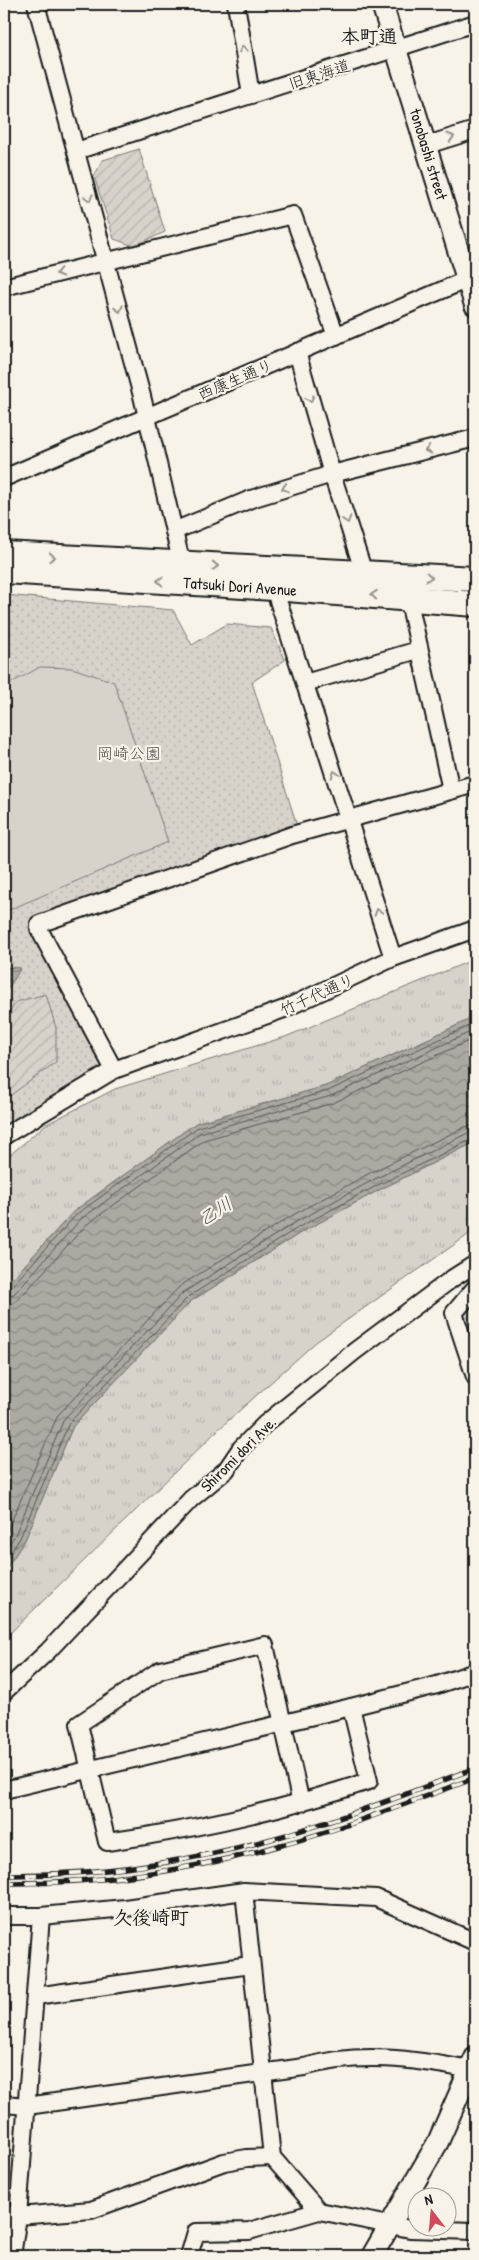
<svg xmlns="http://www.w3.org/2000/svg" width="479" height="2260" viewBox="0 0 479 2260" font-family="'Patrick Hand','Klee One',sans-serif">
	<defs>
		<pattern id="grass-tufts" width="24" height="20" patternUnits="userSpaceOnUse" patternTransform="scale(1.25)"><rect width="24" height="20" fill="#d7d3cb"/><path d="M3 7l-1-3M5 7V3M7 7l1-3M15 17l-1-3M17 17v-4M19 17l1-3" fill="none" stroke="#b8b5ae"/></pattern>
		<pattern id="park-dots" width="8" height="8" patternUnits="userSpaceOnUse" patternTransform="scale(1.25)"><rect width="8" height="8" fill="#d7d3cb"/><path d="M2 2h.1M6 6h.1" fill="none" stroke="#b8b5ae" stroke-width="1.8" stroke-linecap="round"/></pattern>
		<pattern id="garden-furrows" width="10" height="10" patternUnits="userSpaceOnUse" patternTransform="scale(1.25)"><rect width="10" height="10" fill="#d7d3cb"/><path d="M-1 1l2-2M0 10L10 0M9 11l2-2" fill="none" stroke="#b8b5ae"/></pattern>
		<pattern id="water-waves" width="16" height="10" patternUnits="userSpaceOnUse" patternTransform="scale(1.25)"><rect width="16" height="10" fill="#aca9a2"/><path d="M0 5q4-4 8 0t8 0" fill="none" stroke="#8b8983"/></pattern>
	</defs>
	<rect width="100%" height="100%" fill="#f7f3e8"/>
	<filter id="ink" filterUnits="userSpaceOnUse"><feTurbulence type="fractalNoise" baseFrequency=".02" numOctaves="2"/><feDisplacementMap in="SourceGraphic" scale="10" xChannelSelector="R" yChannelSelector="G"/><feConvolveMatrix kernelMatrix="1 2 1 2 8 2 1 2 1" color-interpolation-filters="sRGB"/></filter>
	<g filter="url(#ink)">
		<g fill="url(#grass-tufts)" stroke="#7a7874">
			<path d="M475 959V1017L326 1086 196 1123 74 1211 4 1288V1160L45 1125 115 1089 285 1037Z"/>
			<path d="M475 1142V1230L316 1342 220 1428 4 1639V1572L25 1540 73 1426 191 1301 302 1232 379 1190Z"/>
		</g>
		<g fill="url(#park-dots)" stroke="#7a7874">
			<path d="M4 595 173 610 192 645 227 624 271 628 285 660 252 682 298 829 43 917 103 1062V1067L4 1127Z"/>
			<path d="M475 1291V1356L460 1309Z"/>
		</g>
		<g fill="url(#garden-furrows)" stroke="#7a7874">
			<path d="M139 149 165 232 134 246 114 239 94 176 103 160Z"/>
			<path d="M46 994 56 1028V1062L4 1100V1021L16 1002Z"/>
		</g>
		<path fill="#d7d3cb" stroke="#7a7874" d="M40 667 72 668 114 682 168 842 4 912V687Z"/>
		<g fill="url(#water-waves)" stroke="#72716c">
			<path d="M4 967 21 968 4 995Z"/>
			<path d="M475 1017V1142L379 1190 302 1232 191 1301 73 1426 25 1540 4 1572V1288L74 1211 196 1123 326 1086Z"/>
		</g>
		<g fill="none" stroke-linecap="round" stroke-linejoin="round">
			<g stroke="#565452" stroke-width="1">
				<path d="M4 1291 9 1289 77 1214 198 1127 328 1091 475 1023"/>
				<path d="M4 1297 14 1294 81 1219 200 1133 331 1096 475 1030"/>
				<path d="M4 1305 13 1303 19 1299 86 1225 204 1140 333 1103 475 1038"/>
				<path d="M4 1538 58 1415 180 1286 293 1215 370 1173 465 1127 475 1125"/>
				<path d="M4 1552 15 1535 64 1419 184 1292 296 1222 373 1180 468 1133 475 1132"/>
				<path d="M4 1563 20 1538 69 1423 188 1297 299 1227 376 1186 475 1138"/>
			</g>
			<g stroke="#1c1c1c" stroke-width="20">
				<g id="minor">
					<path d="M36 4 142 396 182 565"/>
					<path d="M236 4 251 95"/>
					<path d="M427 145 475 130"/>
					<path d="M76 151 475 23"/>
					<path d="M4 287 293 215 336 336"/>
					<path d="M297 352 332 474 364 573"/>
					<path d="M4 478 475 276"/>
					<path d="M174 531 251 499 332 474 475 438"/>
					<path d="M274 588 393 958"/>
					<path d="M408 597 451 790"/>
					<path d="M305 683 418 650"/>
					<path d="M114 1070 39 929V924L292 835 475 784"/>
					<path d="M4 1136 114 1070 284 1009 393 958 475 929"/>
					<path d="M475 1288 454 1313 475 1377"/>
					<path d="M4 1692 48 1651 191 1499 226 1470 241 1448 265 1424 355 1351 453 1278 475 1264"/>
					<path d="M4 1790 351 1707 437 1685 475 1672"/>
					<path d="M301 1803 265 1645 160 1670 79 1724 107 1842C198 1829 282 1810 369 1781L351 1707"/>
					<path d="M4 1916H41L18 2216 12 2256"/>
					<path d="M41 1916 125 1908 244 1891"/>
					<path d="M36 1996 250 1965"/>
					<path d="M4 2104 27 2106 304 2067C359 2051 415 2059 471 2070"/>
					<path d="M319 2211 272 2157 244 1891 376 1898 475 1942"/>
					<path d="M4 2214 18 2216 91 2210 224 2162 247 2158 272 2157"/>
					<path d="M189 2256 196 2232 249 2231 319 2211 410 2229 475 2231"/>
				</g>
			</g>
			<g stroke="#1c1c1c" stroke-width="24">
				<g id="major">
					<path d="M382 4 475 305"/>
					<path d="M372 2256 438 2142 475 2058"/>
				</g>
			</g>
			<g stroke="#1c1c1c" stroke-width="28">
				<g id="highway">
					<path d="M4 554 475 579"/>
					<path d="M4 571 274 588 475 604"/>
				</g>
			</g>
			<use href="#minor" stroke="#f7f3e8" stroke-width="16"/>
			<use href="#major" stroke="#f7f3e8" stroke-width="20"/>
			<use href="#highway" stroke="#f7f3e8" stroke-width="24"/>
			<g stroke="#1c1c1c" stroke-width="5.5">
				<g id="rail">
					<path d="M4 1875C109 1876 218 1858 318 1825 371 1808 423 1788 475 1768"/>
					<path d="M4 1883C95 1884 190 1871 278 1846 345 1828 410 1802 475 1778"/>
				</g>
			</g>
			<use href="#rail" stroke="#f7f3e8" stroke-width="4" stroke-dasharray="11" stroke-linecap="butt"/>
		</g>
		<defs><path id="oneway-chevron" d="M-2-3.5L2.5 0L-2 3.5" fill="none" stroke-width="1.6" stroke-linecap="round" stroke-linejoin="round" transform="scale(1.25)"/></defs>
		<g stroke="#94928c">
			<use href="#oneway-chevron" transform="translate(243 49) rotate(-99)"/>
			<use href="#oneway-chevron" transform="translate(451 137) rotate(-17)"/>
			<use href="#oneway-chevron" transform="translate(89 198) rotate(74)"/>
			<use href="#oneway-chevron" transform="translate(59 273) rotate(166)"/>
			<use href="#oneway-chevron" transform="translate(119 309) rotate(75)"/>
			<use href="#oneway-chevron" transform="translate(310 399) rotate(74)"/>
			<use href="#oneway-chevron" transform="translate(428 450) rotate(166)"/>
			<use href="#oneway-chevron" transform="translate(285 488) rotate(163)"/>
			<use href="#oneway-chevron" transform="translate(347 520) rotate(72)"/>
			<use href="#oneway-chevron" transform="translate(52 557) rotate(3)"/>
			<use href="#oneway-chevron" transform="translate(215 566) rotate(2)"/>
			<use href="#oneway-chevron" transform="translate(429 577) rotate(3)"/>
			<use href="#oneway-chevron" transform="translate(160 581) rotate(-177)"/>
			<use href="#oneway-chevron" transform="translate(374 595) rotate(-176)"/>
			<use href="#oneway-chevron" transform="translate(335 774) rotate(-108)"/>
			<use href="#oneway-chevron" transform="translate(378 912) rotate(-108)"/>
		</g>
	</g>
	<g text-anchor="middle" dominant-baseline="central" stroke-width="4.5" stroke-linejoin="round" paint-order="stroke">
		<g font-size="16" fill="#1c1c1c" stroke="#f7f3e8">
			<text transform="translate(319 74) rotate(-18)">旧東海道</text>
			<text transform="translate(429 154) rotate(73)">tonobashi street</text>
			<text transform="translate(235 379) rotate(-23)">西康生通り</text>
			<text transform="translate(240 586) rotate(4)">Tatsuki Dori Avenue</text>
			<text transform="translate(317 994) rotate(-24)">竹千代通り</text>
			<text transform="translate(238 1454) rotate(-45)">Shiromi dori Ave.</text>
		</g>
		<g font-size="16" fill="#545351" stroke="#f7f3e8">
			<text x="129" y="753">岡崎公園</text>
		</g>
		<g font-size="18" font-style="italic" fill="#565452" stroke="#f7f3e8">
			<text transform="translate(215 1211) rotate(-33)">乙川</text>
		</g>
		<g font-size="19" font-weight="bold" fill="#1c1c1c" stroke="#f7f3e8">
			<text x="369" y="36">本町通</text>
			<text x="151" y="1917">久後崎町</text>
		</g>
	</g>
	<rect width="479" height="2260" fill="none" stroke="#f7f3e8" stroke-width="20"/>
	<rect x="10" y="10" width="459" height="2240" fill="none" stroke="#1c1c1c" stroke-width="2" filter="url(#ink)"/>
	<g transform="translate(432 2212) rotate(344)"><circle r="24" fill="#f7f3e8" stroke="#9f9d96"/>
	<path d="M0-4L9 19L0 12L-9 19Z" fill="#d1495b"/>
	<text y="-8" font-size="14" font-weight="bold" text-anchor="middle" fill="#1c1c1c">N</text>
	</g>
</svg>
